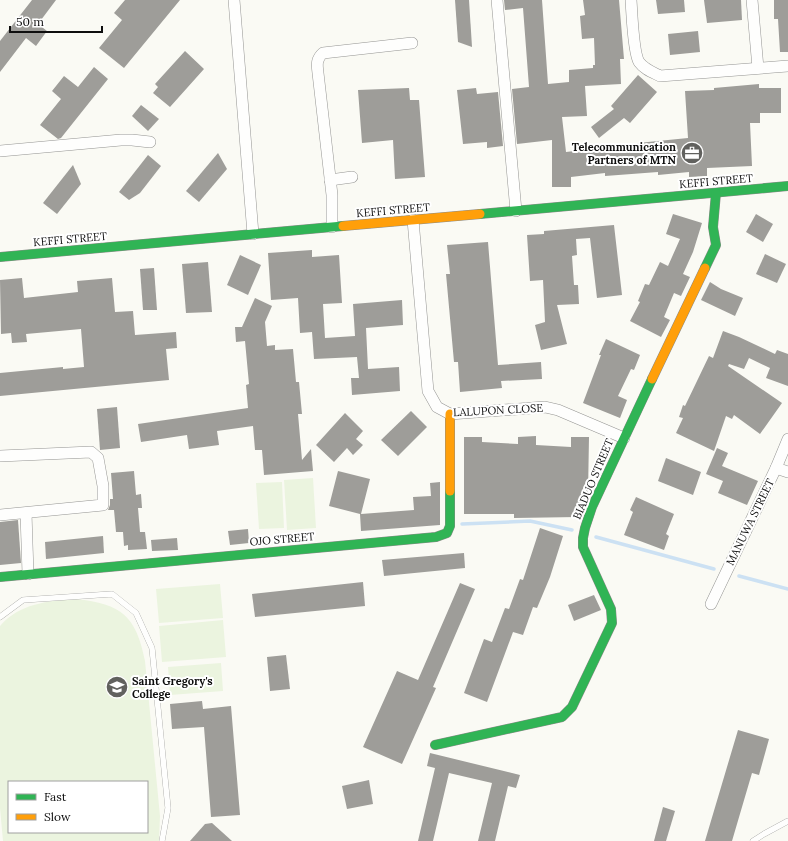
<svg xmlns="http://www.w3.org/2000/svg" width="788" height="841" viewBox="0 0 788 841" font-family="Lora,serif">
	<rect width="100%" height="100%" fill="#fafaf4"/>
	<g fill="#ebf4df" fill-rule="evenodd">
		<path d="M313 478 316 528 287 530 284 480Z"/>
		<path d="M282 482 284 528 259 529 256 483Z"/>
		<path d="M220 584 223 618 159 623 156 589Z"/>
		<path d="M76 599C122 604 136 616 145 661L160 816 159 841H3L0 808V626C20 603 48 601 76 599ZM9 782H147V832H9Z"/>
		<path d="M223 620 226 657 162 662 159 626Z"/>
		<path d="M221 663 223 691 170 695 168 667Z"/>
	</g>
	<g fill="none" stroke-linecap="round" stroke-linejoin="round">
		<g stroke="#cce1f3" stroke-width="3.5">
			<path d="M462 524 530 521 572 530"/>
			<path d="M596 537 714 569"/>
			<path d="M739 576 788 589"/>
		</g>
	</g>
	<g fill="#9e9d99">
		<path d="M32 0H56L38 24 47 31 36 46 26 38 0 72V41Z"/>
		<path d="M125 0H180L124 68 99 48 122 20 114 13Z"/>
		<path d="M455 0H469L472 47 458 42Z"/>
		<path d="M504 0H542L548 84 569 82V70L593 68V65H595L594 38 582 39 580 16 585 15 583 0H619L624 59H620L621 84 585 86 587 116 562 117 566 152 600 148 601 152H629L628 144 688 138 685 91 714 90V88L759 84V88H781V113H760V123H750L752 166 707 168V176L689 177V172L658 175V172L605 176V173L571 177V187H552V140L517 144 512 89 529 87 523 8 505 10Z"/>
		<path d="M656 0H684L685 12 658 14Z"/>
		<path d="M704 0H741L742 20 707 23Z"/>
		<path d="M774 0H788V52H780L778 19H774Z"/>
		<path d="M698 31 700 52 670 55 668 34Z"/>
		<path d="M185 51 204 69 170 107 153 93 158 87 155 84Z"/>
		<path d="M94 67 108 79 61 138 58 139 40 125 61 99 52 91 64 76 78 87Z"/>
		<path d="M638 75 657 92 630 123 624 118 599 138 591 127 614 109 611 106Z"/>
		<path d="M409 88 410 100H419L425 177 395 179 393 140 362 143 358 90Z"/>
		<path d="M476 88 477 94 498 92 503 146 487 148V142L463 144 457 90Z"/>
		<path d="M141 105 159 119 148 131 132 116Z"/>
		<path d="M218 153 227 169 199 202 186 191Z"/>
		<path d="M148 155 161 166 140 193 129 200 119 192Z"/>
		<path d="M73 165 81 184 57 214 43 203Z"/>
		<path d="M673 214 702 223 693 252 683 274 690 277 681 296 674 293 664 317 670 320 661 337 630 321 640 302 638 301 645 284 649 285 660 262 668 266 680 239 666 234Z"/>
		<path d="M756 214 773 224 763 242 746 232Z"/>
		<path d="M614 225 622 295 597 298 590 238 576 239 577 255 572 256 574 285H578L579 304 557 305 567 344 541 350 535 325 545 322 543 280 530 281 527 235 544 234V231Z"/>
		<path d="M488 242 498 365 541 362 542 379 501 381 502 388 460 392 458 362H454L446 274H450L447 245Z"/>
		<path d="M312 250V257L339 255 342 303 323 304 325 338 355 336 353 304 402 300 403 325 366 328 368 369 399 367 400 391 352 395 351 378H359L357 357 314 359 312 332 300 333 298 298 271 300 268 253Z"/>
		<path d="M765 254 786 264 777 283 756 274Z"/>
		<path d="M240 255 261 265 248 295 227 285Z"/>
		<path d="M208 262 212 312 186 313 182 264Z"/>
		<path d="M154 268 157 310H143L140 269Z"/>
		<path d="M22 278 24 298 78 292 77 281 112 278 115 312 133 311 135 335 176 332 177 348 166 349 169 380 0 396V373L63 367V369L84 367 81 329 26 334 27 342 12 343 11 333 1 334 0 280Z"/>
		<path d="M710 282 721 289 743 298 735 316 701 300Z"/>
		<path d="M255 298 272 306 265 322 267 346 275 345V350L293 349 296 382H299L302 414H298L302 460 311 449 313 471 264 475 262 450H255L253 426 217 431 219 445 189 449 187 435 141 442 138 424 248 408 246 385 249 384 245 341 236 342 235 327H242Z"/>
		<path d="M723 331 739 337 775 354 777 350 788 354V386L766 378 770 368 749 358 744 369 729 364 728 366 782 403 760 434 734 415 732 419 726 416 714 451 676 433 683 418 679 417 683 405 685 406 709 356 713 358Z"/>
		<path d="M606 339 640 355 634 370 631 369 618 396 627 400 620 418 583 403 601 355H599Z"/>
		<path d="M117 407 120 448 100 450 97 409Z"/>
		<path d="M411 411 427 427 398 456 381 440Z"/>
		<path d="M345 413 363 431 356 439 363 445 353 455 347 448 334 462 316 445Z"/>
		<path d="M536 436V445L571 447V437H589L588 493 578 517 514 518V514H464V437H482V442L518 444V437Z"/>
		<path d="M717 448 728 453 722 466 758 481 747 505 718 493 723 481 706 474Z"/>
		<path d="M666 458 701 472 693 495 658 481Z"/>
		<path d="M134 471 136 495 141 494 142 508H138L140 532H145L147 549 128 550V545L124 546 123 532H116L114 510H108L110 505V499H113L111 473Z"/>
		<path d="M338 471 370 479 361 514 414 510 413 497 431 496 430 483 440 482V525L361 531 360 514 329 506Z"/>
		<path d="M636 497 674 514 666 534 669 536 664 550 624 535 633 512 630 510Z"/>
		<path d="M18 520 21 563 0 565V522Z"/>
		<path d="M540 528 563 536 550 577 537 608 533 607 523 635 513 632 487 702 464 693 484 639 492 642 505 608 509 609 520 579 523 580Z"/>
		<path d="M248 529 249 543 230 545 228 531Z"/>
		<path d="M103 536 104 553 46 559 45 542Z"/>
		<path d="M177 538 178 550 152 551 151 540Z"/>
		<path d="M464 553 465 568 384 576 382 560Z"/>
		<path d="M363 582 365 606 255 617 252 594Z"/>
		<path d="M460 583 475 589 433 687 436 688 402 764 363 747 397 671 418 680Z"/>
		<path d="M594 595 601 610 574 621 568 605Z"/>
		<path d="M286 655 290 689 270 691 267 657Z"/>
		<path d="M202 701 203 709 231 706 240 815 211 817 204 727 172 729 170 704Z"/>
		<path d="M738 730 769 739 759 775 752 773 732 841H705Z"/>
		<path d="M430 753 520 775 516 788 508 786 495 841H478L492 783 449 773 433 841H418L435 768 427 766Z"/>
		<path d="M369 780 373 804 347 809 342 786Z"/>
		<path d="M663 807 675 811 666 841H654Z"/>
		<path d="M212 823 232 841H190L205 824Z"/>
	</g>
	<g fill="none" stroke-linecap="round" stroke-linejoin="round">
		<g stroke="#949492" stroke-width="6">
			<g id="lane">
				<path d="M0 617 23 600 112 594 136 613 152 648 168 808 162 841"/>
				<path d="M753 841 764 834 788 821"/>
			</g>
		</g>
		<g stroke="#949492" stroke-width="12">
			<g id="street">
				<path d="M234 0 253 234"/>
				<path d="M497 0 516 211"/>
				<path d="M631 0C632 13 633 52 639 62 644 69 652 72 660 76L788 66"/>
				<path d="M752 0 758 68"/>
				<path d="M0 151 121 140H132L150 142"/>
				<path d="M330 180 352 177"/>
				<path d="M413 220 428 391 437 407 450 414 545 407 558 410 624 438"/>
				<path d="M332 227V195L318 73C317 65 316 59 323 53L412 43"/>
				<path d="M0 456 91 452 98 458 103 486V505L0 515"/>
				<path d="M776 468 788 472"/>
				<path d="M26 513 28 574"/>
				<path d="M711 604 776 468 788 439"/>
			</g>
		</g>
		<g stroke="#8b8b88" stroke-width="10">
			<g id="fast">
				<path d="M480 214 788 186"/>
				<path d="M0 257 343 226"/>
				<path d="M705 268 716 245 713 227 716 193"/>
				<path d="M0 577 436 537 447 533 450 526V491"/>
				<path d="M435 745 562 717 572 707 612 623 611 609 583 547V538L585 528 592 507 652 379"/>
			</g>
		</g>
		<g stroke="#8b8b88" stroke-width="10">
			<g id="slow">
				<path d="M343 226 480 214"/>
				<path d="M652 379 705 268"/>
				<path d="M450 414V491"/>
			</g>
		</g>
		<use href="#lane" stroke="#fefefd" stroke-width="5.5"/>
		<use href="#street" stroke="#fefefd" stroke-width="11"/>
		<use href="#fast" stroke="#30b455" stroke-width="9"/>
		<use href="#slow" stroke="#ff9f0a" stroke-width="9"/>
	</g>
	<defs>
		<g id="office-disc" transform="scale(1.15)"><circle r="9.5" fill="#61615e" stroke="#fff"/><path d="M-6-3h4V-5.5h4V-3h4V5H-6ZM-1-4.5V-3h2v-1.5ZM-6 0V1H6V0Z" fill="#fff"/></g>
		<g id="university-disc" transform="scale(1.15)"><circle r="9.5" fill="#61615e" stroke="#fff"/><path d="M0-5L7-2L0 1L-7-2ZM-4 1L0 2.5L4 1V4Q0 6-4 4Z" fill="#fff"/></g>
	</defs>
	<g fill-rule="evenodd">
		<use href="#office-disc" x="692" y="153"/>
		<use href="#university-disc" x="117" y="687"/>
	</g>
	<g text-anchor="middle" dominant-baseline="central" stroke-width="4" stroke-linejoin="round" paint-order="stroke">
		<g font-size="11" font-weight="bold" fill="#0e0e0e" stroke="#fff" text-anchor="end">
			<text x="676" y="147">Telecommunication<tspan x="676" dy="13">Partners of MTN</tspan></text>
			<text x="132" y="681" text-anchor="start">Saint Gregory's<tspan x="132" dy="13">College</tspan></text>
		</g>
		<g font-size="11" fill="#0e0e0e" stroke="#fff">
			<text transform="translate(716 181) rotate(-5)">KEFFI STREET</text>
			<text transform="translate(393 210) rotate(-5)">KEFFI STREET</text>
			<text transform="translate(70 239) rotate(-5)">KEFFI STREET</text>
			<text transform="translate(498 410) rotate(-3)">LALUPON CLOSE</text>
			<text transform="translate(593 479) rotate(-67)">BIADUO STREET</text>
			<text transform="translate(750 522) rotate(-64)">MANUWA STREET</text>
			<text transform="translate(282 539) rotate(-5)">OJO STREET</text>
		</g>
	</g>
	<rect x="8" y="781" width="140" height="52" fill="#ffffff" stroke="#9f9f9f"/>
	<rect x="16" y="794" width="20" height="6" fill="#30b455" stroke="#9f9f9f"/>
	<text x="44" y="801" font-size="12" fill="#0e0e0e">Fast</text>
	<rect x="16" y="814" width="20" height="6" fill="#ff9f0a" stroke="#9f9f9f"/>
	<text x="44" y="821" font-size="12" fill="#0e0e0e">Slow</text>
	<path d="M10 26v6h92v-6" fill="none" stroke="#0e0e0e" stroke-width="2"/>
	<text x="16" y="26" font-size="12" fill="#0e0e0e" stroke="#ffffff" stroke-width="3" paint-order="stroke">50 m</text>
</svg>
